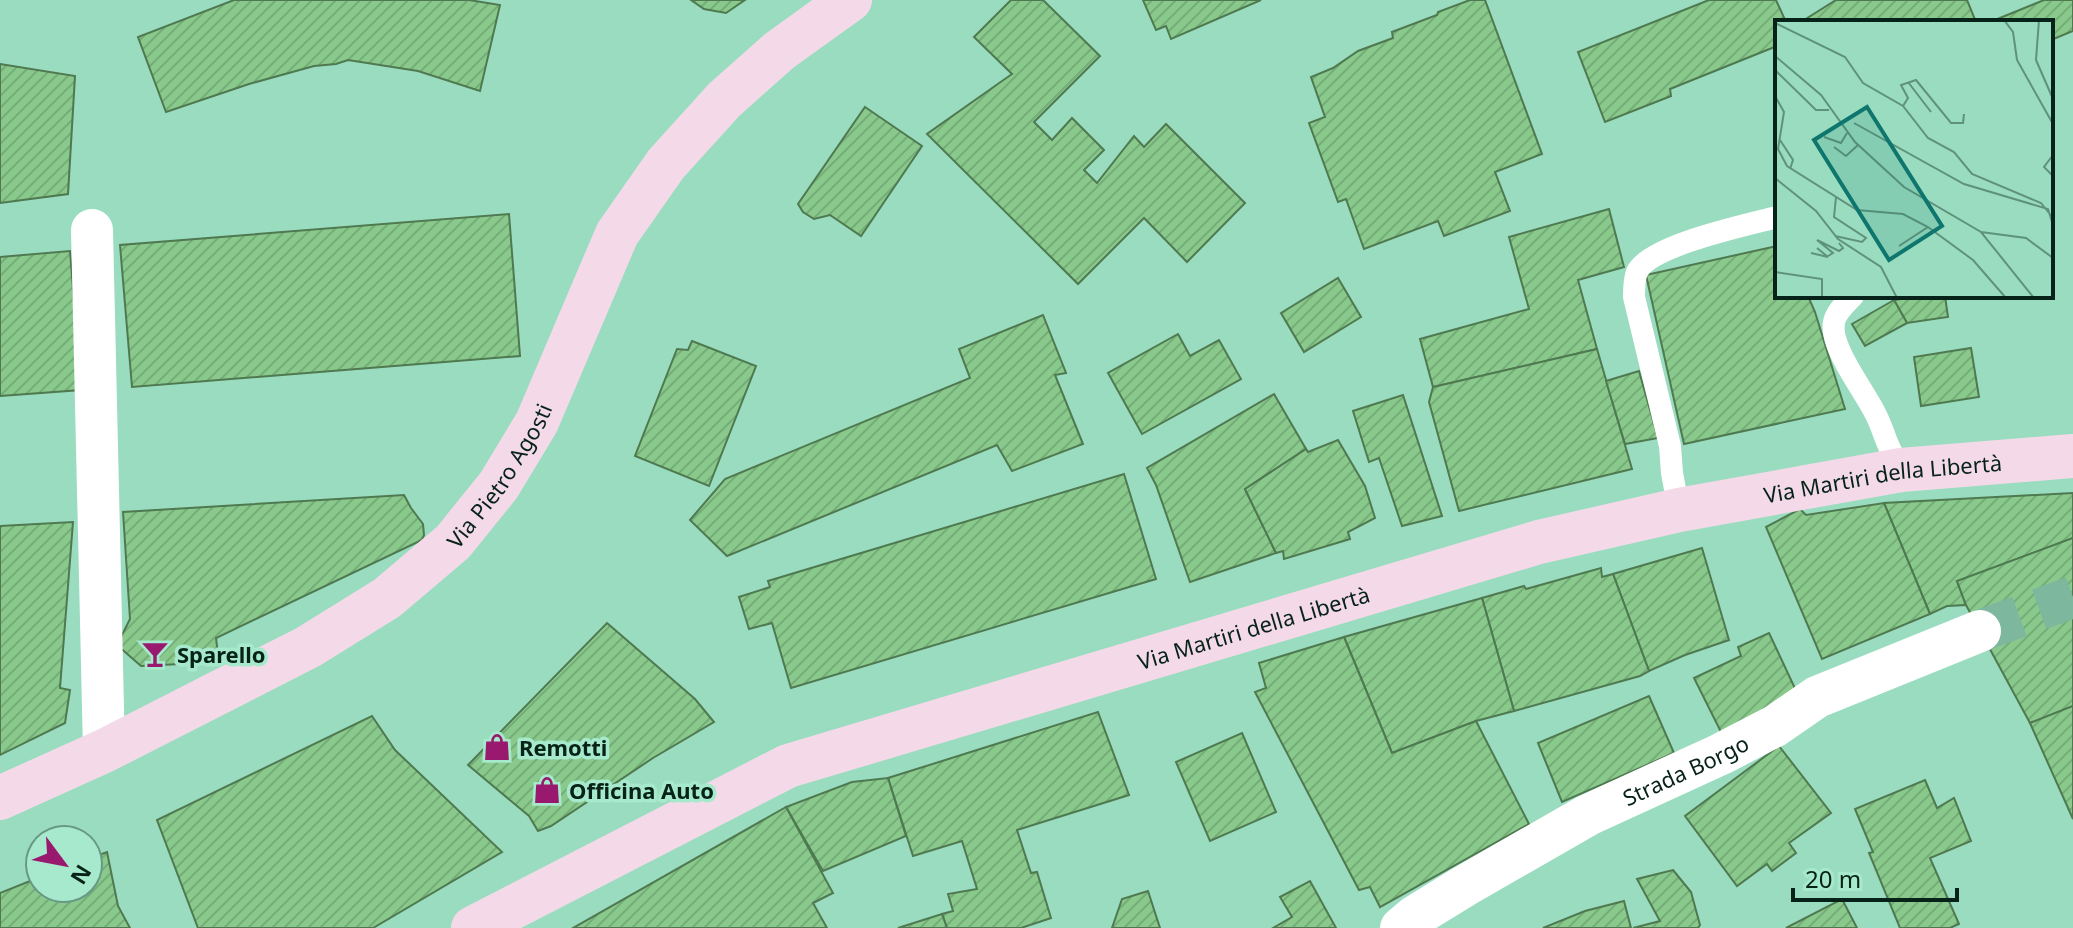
<svg xmlns="http://www.w3.org/2000/svg" width="2073" height="928" viewBox="0 0 2073 928" font-family="'Noto Sans',sans-serif">
	<defs>
		<pattern id="building-hatch" width="6" height="6" patternUnits="userSpaceOnUse" patternTransform="scale(2)"><rect width="6" height="6" fill="#89ca8c"/><path d="M-1 1l2-2M0 6l6-6M5 7l2-2" fill="none" stroke="#75ad78"/></pattern>
	</defs>
	<rect width="100%" height="100%" fill="#9adcbf"/>
	<g fill="url(#building-hatch)" stroke="#4f7950" stroke-width="2">
		<path d="M234 0H469L500 5 480 91 418 71 348 60 336 64 314 66 249 84 166 112 138 37Z"/>
		<path d="M691 0H745L726 13 704 9Z"/>
		<path d="M1011 0H1043L1100 56 1034 122 1052 140 1072 118 1104 150 1084 170 1097 183 1134 136 1144 147 1166 124 1245 203 1187 262 1144 218 1078 284 927 134 1012 74 974 37Z"/>
		<path d="M1143 0H1261L1171 39 1166 26 1156 30Z"/>
		<path d="M1470 0H1485L1542 154 1495 172 1510 211 1444 236 1438 221 1364 249 1346 199 1338 202 1309 123 1325 117 1311 77 1333 68 1358 51 1393 38 1392 32 1437 15 1438 12Z"/>
		<path d="M1709 0H1776L1786 22H1777V46L1670 89 1671 96 1605 122 1578 52Z"/>
		<path d="M1836 0H1967L1976 22H1801Z"/>
		<path d="M2044 0H2073V31L2051 40V22H1990Z"/>
		<path d="M0 64 75 76 68 194 0 203Z"/>
		<path d="M865 107 922 146 861 236 830 215 814 219 803 212 798 204Z"/>
		<path d="M1609 209 1624 267 1578 280 1597 349 1433 387 1420 339 1529 309 1509 237Z"/>
		<path d="M509 214 520 356 132 387 120 245Z"/>
		<path d="M1777 246V296H1808L1815 312 1845 409 1684 444 1646 275Z"/>
		<path d="M70 251 81 390 0 396V257Z"/>
		<path d="M1338 278 1361 317 1304 352 1281 313Z"/>
		<path d="M1922 296H1945L1948 317 1907 323 1894 300Z"/>
		<path d="M1894 300 1907 323 1865 346 1852 324Z"/>
		<path d="M1043 315 1066 373 1055 375 1083 444 1012 471 997 445 727 556 690 520 725 479 970 378 959 349Z"/>
		<path d="M1178 334 1190 356 1219 340 1241 379 1142 434 1108 373Z"/>
		<path d="M692 341 756 366 709 486 635 456 677 349 688 350Z"/>
		<path d="M1971 348 1979 397 1921 406 1914 357Z"/>
		<path d="M1597 349 1632 469 1459 511 1429 402 1433 387Z"/>
		<path d="M1639 371 1658 438 1625 444 1606 381Z"/>
		<path d="M1274 394 1306 449 1245 489 1276 553 1190 582 1156 485 1147 468Z"/>
		<path d="M1403 395 1442 516 1402 526 1379 458 1369 462 1353 411Z"/>
		<path d="M1338 440 1365 486 1375 518 1348 532 1350 539 1284 559 1283 551 1276 553 1245 489 1306 449 1308 452Z"/>
		<path d="M1124 474 1156 579 791 688 772 623 749 629 739 597 770 587 768 581Z"/>
		<path d="M2073 493V538L1957 581 1966 605 1947 606 1930 614 1884 503Z"/>
		<path d="M404 495 411 508 423 524 424 535 422 540 216 638 219 662 141 666 117 645 130 619 123 512Z"/>
		<path d="M1884 503 1930 614 1822 659 1766 527 1800 509 1806 515Z"/>
		<path d="M73 522 60 688 70 690 65 723 0 755V526Z"/>
		<path d="M2073 538V706L2030 723 1966 605 1957 581Z"/>
		<path d="M1702 548 1729 640 1685 655 1649 671 1613 574Z"/>
		<path d="M1601 568 1602 577 1613 574 1649 671 1640 676 1514 711 1482 598 1524 586 1526 589Z"/>
		<path d="M1482 598 1514 711 1476 721 1392 753 1344 637Z"/>
		<path d="M607 623 695 699 714 722 653 758 551 826 538 831 529 816 468 765Z"/>
		<path d="M1769 633 1799 697 1722 734 1694 678 1741 656 1738 647Z"/>
		<path d="M1344 637 1392 753 1476 721 1529 824 1380 907 1370 887 1359 890 1255 692 1266 688 1259 663Z"/>
		<path d="M1649 696 1674 753 1562 802 1538 743Z"/>
		<path d="M2073 706V819L2030 723Z"/>
		<path d="M1098 712 1129 795 1017 830 1031 873 1037 872 1051 918 1021 928H947L942 914 953 911 948 894 977 889 962 841 913 856 888 778Z"/>
		<path d="M372 716 395 750 502 852 373 928H198L157 820Z"/>
		<path d="M1242 733 1276 812 1210 841 1176 762Z"/>
		<path d="M1779 746 1831 813 1789 843 1796 853 1772 871 1767 864 1737 886 1685 816Z"/>
		<path d="M888 778 906 836 823 871 786 807 852 782Z"/>
		<path d="M1925 780 1937 808 1954 798 1971 841 1930 858 1959 924 1950 928H1900L1869 853 1873 852 1855 809Z"/>
		<path d="M786 807 833 893 813 903 827 928H573Z"/>
		<path d="M107 852 118 906 130 928H0V893L40 877V888H88V859Z"/>
		<path d="M1673 870 1691 892 1700 925 1698 928H1633L1660 921 1637 879Z"/>
		<path d="M1310 881 1336 928H1273L1292 917 1280 897Z"/>
		<path d="M1148 891 1160 928H1112L1122 899Z"/>
		<path d="M1842 899 1857 928H1786Z"/>
		<path d="M1624 901 1631 928H1543L1585 911Z"/>
		<path d="M942 914 947 928H898Z"/>
	</g>
	<g fill="none" stroke-linecap="round" stroke-linejoin="round">
		<path stroke="#7db79e" stroke-width="42" stroke-dasharray="42 21" stroke-linecap="butt" d="M1980 631 2073 597"/>
		<g stroke="#fff" stroke-width="22">
			<path d="M1853 296C1846 303 1836 312 1834 322 1829 347 1864 390 1875 413 1880 422 1883 432 1887 442 1891 452 1896 461 1901 470"/>
			<path d="M1679 510 1672 473 1670 446 1634 297C1634 290 1634 279 1637 272 1650 245 1747 225 1777 217"/>
		</g>
		<g stroke="#fff" stroke-width="42">
			<path d="M92 230 104 751"/>
			<path id="s1" d="M1401 928 1414 917 1466 885 1588 815 1721 754 1775 726 1817 697 1980 631"/>
		</g>
		<g stroke="#f4dae9" stroke-width="44">
			<path id="s2" d="M0 798 104 751 308 647 387 598 453 542 499 485 537 422 617 234 666 164 724 100 779 51 850 0"/>
			<path id="s3" d="M473 928 788 766 1539 542 1679 510 1901 470 2073 456"/>
		</g>
	</g>
	<defs>
		<g id="bar-bare" transform="scale(2.16)"><path d="M-6-5H6L.8 .8V4.5H3.5V6h-7V4.5H-.8V.8Z" fill="#99196f" stroke="#a7e9cc" stroke-width="2.5" paint-order="stroke"/></g>
		<g id="shop-bare" transform="scale(2.16)"><path d="M-5-2.5h2.3a2.7 3.5 0 0 1 5.4 0H5L5.5 6h-11ZM-1.5-2.5h3a1.5 2.3 0 0 0-3 0Z" fill="#99196f" stroke="#a7e9cc" stroke-width="2.5" paint-order="stroke"/></g>
	</defs>
	<g fill-rule="evenodd">
		<use href="#bar-bare" x="155" y="654"/>
		<use href="#shop-bare" x="497" y="747"/>
		<use href="#shop-bare" x="547" y="790"/>
	</g>
	<g text-anchor="middle" dominant-baseline="central" stroke-width="7" stroke-linejoin="round" paint-order="stroke">
		<g font-size="22" fill="#072218" stroke="#a7e9cc">
			<text stroke="none"><textPath href="#s2" startOffset="604">Via Pietro Agosti</textPath></text>
			<text stroke="none"><textPath href="#s3" startOffset="1488">Via Martiri della Libertà</textPath></text>
			<text stroke="none"><textPath href="#s3" startOffset="840">Via Martiri della Libertà</textPath></text>
			<text stroke="none"><textPath href="#s1" startOffset="326">Strada Borgo</textPath></text>
		</g>
		<g font-size="22" font-weight="bold" fill="#072218" stroke="#a7e9cc" text-anchor="start">
			<text x="177" y="654">Sparello</text>
			<text x="519" y="747">Remotti</text>
			<text x="569" y="790">Officina Auto</text>
		</g>
	</g>
	<g transform="translate(1775 20)">
		<rect width="278" height="278" fill="#9adcbf"/>
		<path fill="none" stroke="#5f927c" stroke-width="2" d="M229 0 238 12 242 40 278 104M264 0 261 40 278 79M0 3 70 37 88 63 128 86 153 118 179 132 197 154 266 183 278 198M0 36 46 75 80 122 129 167 206 212 259 278M0 50 41 90H54M133 62 156 92M0 76 9 92 3 129 12 146 82 190 128 194 153 207 198 240 231 278M128 86 133 78 126 65 141 60 176 103H188L189 94M79 103 189 164 273 189 278 205M49 117 66 123 72 113M5 120 18 140 15 149M59 127 71 136 83 125M278 135 269 147 278 156M0 158 41 191 63 219 106 247 122 278M206 212 251 218 278 238M60 216 87 222 91 218 59 197 61 177M124 226 153 207M36 233 53 237 42 228M53 236 58 233 42 220 64 231 68 228 64 223M0 252 47 259V278"/>
		<path fill="#0f766e" fill-opacity="0.15" stroke="#0f766e" stroke-width="4" d="M92 87 167 206 114 240 39 120Z"/>
		<rect width="278" height="278" fill="none" stroke="#072218" stroke-width="4"/>
	</g>
	<g transform="translate(64 864) rotate(122)"><circle r="38" fill="#a7e9cc" stroke="#679984" stroke-width="2"/>
	<path d="M0-6L14 30L0 20L-14 30Z" fill="#99196f"/>
	<text y="-12" font-size="22" font-weight="bold" text-anchor="middle" fill="#072218">N</text>
	</g>
	<path d="M1793 888v12h164v-12" fill="none" stroke="#072218" stroke-width="4"/>
	<text x="1805" y="888" font-size="24" fill="#072218" stroke="#a7e9cc" stroke-width="6" paint-order="stroke">20 m</text>
</svg>
